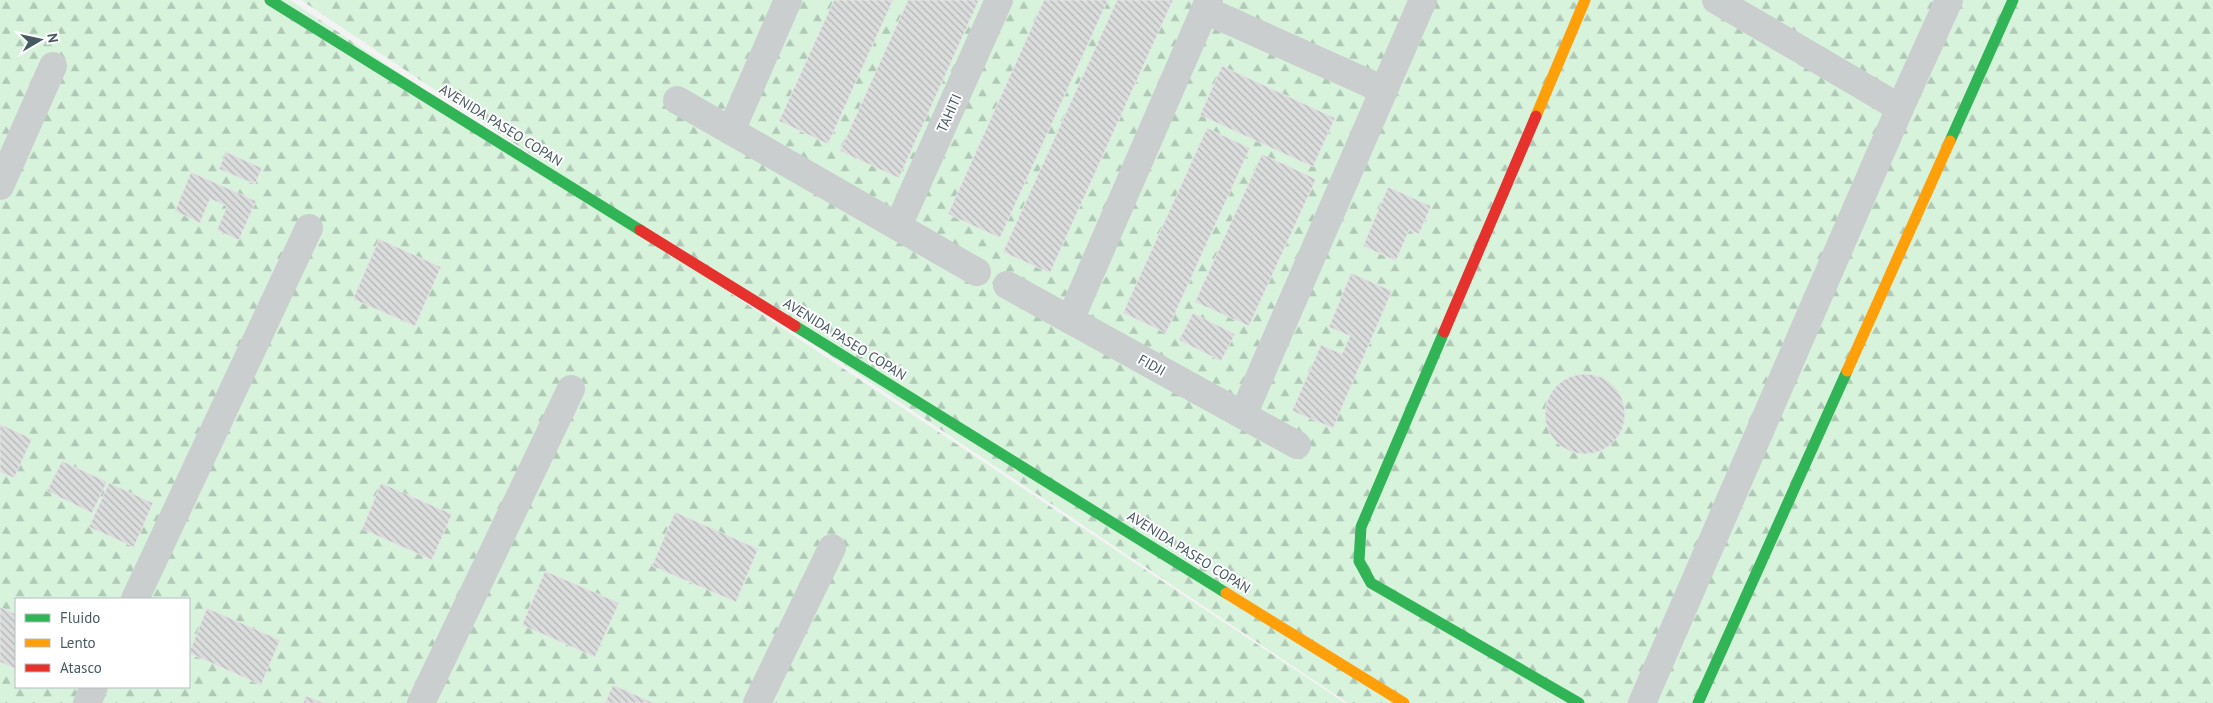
<svg xmlns="http://www.w3.org/2000/svg" width="2213" height="703" viewBox="0 0 2213 703" font-family="'PT Sans',sans-serif">
	<defs>
		<pattern id="forest-firs" width="22" height="20" patternUnits="userSpaceOnUse" patternTransform="scale(1.25)"><rect width="22" height="20" fill="#d7f3dc"/><path d="M5 1l3.5 6h-7zM16 11l3.5 6h-7z" fill="#b0c8b6"/></pattern>
		<pattern id="building-back-hatch" width="6" height="6" patternUnits="userSpaceOnUse" patternTransform="scale(1.25)"><rect width="6" height="6" fill="#dbdcdc"/><path d="M-1 5l2 2M0 0l6 6M5-1l2 2" fill="none" stroke="#b4b5b6"/></pattern>
	</defs>
	<rect width="100%" height="100%" fill="#f4f3f3"/>
	<g fill="url(#forest-firs)" fill-rule="evenodd">
		<path d="M0 0H290L1345 703H0ZM16 599H189V687H16Z"/>
		<path d="M301 0H2213V703H1348Z"/>
	</g>
	<g fill="url(#building-back-hatch)" stroke="#e5e5e6">
		<path d="M834 0H893L828 144 779 121Z"/>
		<path d="M908 0H979L899 178 840 151Z"/>
		<path d="M1044 0H1108L1000 238 948 214Z"/>
		<path d="M1117 0H1173L1050 273 1003 252Z"/>
		<path d="M1222 66 1335 118 1313 167 1200 115Z"/>
		<path d="M1207 128 1250 148 1166 333 1123 313Z"/>
		<path d="M226 152 262 168 255 184 219 169Z"/>
		<path d="M1262 154 1316 179 1249 326 1195 302Z"/>
		<path d="M191 172 256 201 239 240 217 230 227 206 210 199 200 223 175 211Z"/>
		<path d="M1388 187 1431 206 1419 234 1409 230 1396 261 1363 246Z"/>
		<path d="M379 239 441 267 415 326 353 299Z"/>
		<path d="M1351 273 1392 291 1333 428 1292 411 1321 345 1342 354 1350 336 1329 327Z"/>
		<path d="M1193 313 1235 334 1221 361 1179 340Z"/>
		<circle cx="1585" cy="414" r="40"/>
		<path d="M0 424 32 439 14 478 0 472Z"/>
		<path d="M62 461 107 482 92 513 47 491Z"/>
		<path d="M109 483 153 503 134 547 89 527Z"/>
		<path d="M381 483 452 514 432 560 362 529Z"/>
		<path d="M675 512 758 549 736 602 652 566Z"/>
		<path d="M545 571 619 603 595 657 522 625Z"/>
		<path d="M0 607 16 614V669L0 662Z"/>
		<path d="M207 608 280 640 261 685 189 653Z"/>
		<path d="M613 685 654 703H605Z"/>
		<path d="M306 696 324 703H303Z"/>
	</g>
	<g fill="none" stroke-linecap="round" stroke-linejoin="round">
		<g stroke="#cacecf" stroke-width="28">
			<path d="M1716 0 1900 108"/>
			<path d="M1205 10 1384 90"/>
			<path d="M677 100 977 272"/>
			<path d="M731 131 788 0"/>
			<path d="M0 186 53 66"/>
			<path d="M898 226 999 0"/>
			<path d="M1007 285 1297 445"/>
			<path d="M1070 320 1209 0"/>
			<path d="M1243 415 1423 0"/>
			<path d="M135 599 309 228"/>
			<path d="M87 703 94 687"/>
			<path d="M421 703 571 389"/>
			<path d="M757 703 832 548"/>
			<path d="M1642 703 1900 108 1949 0"/>
		</g>
		<g stroke="#30b455" stroke-width="11">
			<path d="M270 0 640 230"/>
			<path d="M1950 141 2013 0"/>
			<path d="M795 326 1226 593"/>
			<path d="M1444 332 1361 527 1359 561 1371 583 1579 703"/>
			<path d="M1698 703 1847 371"/>
		</g>
		<g stroke="#ff9f0a" stroke-width="11">
			<path d="M1536 116 1585 0"/>
			<path d="M1847 371 1950 141"/>
			<path d="M1226 593 1404 703"/>
		</g>
		<g stroke="#e5322d" stroke-width="11">
			<path d="M640 230 795 326"/>
			<path d="M1444 332 1536 116"/>
		</g>
	</g>
	<g text-anchor="middle" dominant-baseline="central" stroke-width="4" stroke-linejoin="round" paint-order="stroke">
		<g font-size="14" fill="#485a61" stroke="#fff">
			<text transform="translate(949 113) rotate(-66)">TAHITI</text>
			<text transform="translate(501 125) rotate(32)">AVENIDA PASEO COPAN</text>
			<text transform="translate(845 339) rotate(32)">AVENIDA PASEO COPAN</text>
			<text transform="translate(1152 365) rotate(29)">FIDJI</text>
			<text transform="translate(1189 552) rotate(32)">AVENIDA PASEO COPAN</text>
		</g>
	</g>
	<rect x="15" y="598" width="175" height="90" fill="#ffffff" stroke="#b6bdc0"/>
	<rect x="25" y="614" width="25" height="8" fill="#30b455" stroke="#b6bdc0"/>
	<text x="60" y="623" font-size="15" fill="#485a61">Fluido</text>
	<rect x="25" y="639" width="25" height="8" fill="#ff9f0a" stroke="#b6bdc0"/>
	<text x="60" y="648" font-size="15" fill="#485a61">Lento</text>
	<rect x="25" y="664" width="25" height="8" fill="#e5322d" stroke="#b6bdc0"/>
	<text x="60" y="673" font-size="15" fill="#485a61">Atasco</text>
	<g transform="translate(40 40) rotate(81)" stroke="#ffffff" stroke-width="4" paint-order="stroke">
	<path d="M0-4L9 19L0 12L-9 19Z" fill="#485a61"/>
	<text y="-8" font-size="14" font-weight="bold" text-anchor="middle" fill="#485a61">N</text>
	</g>
</svg>
